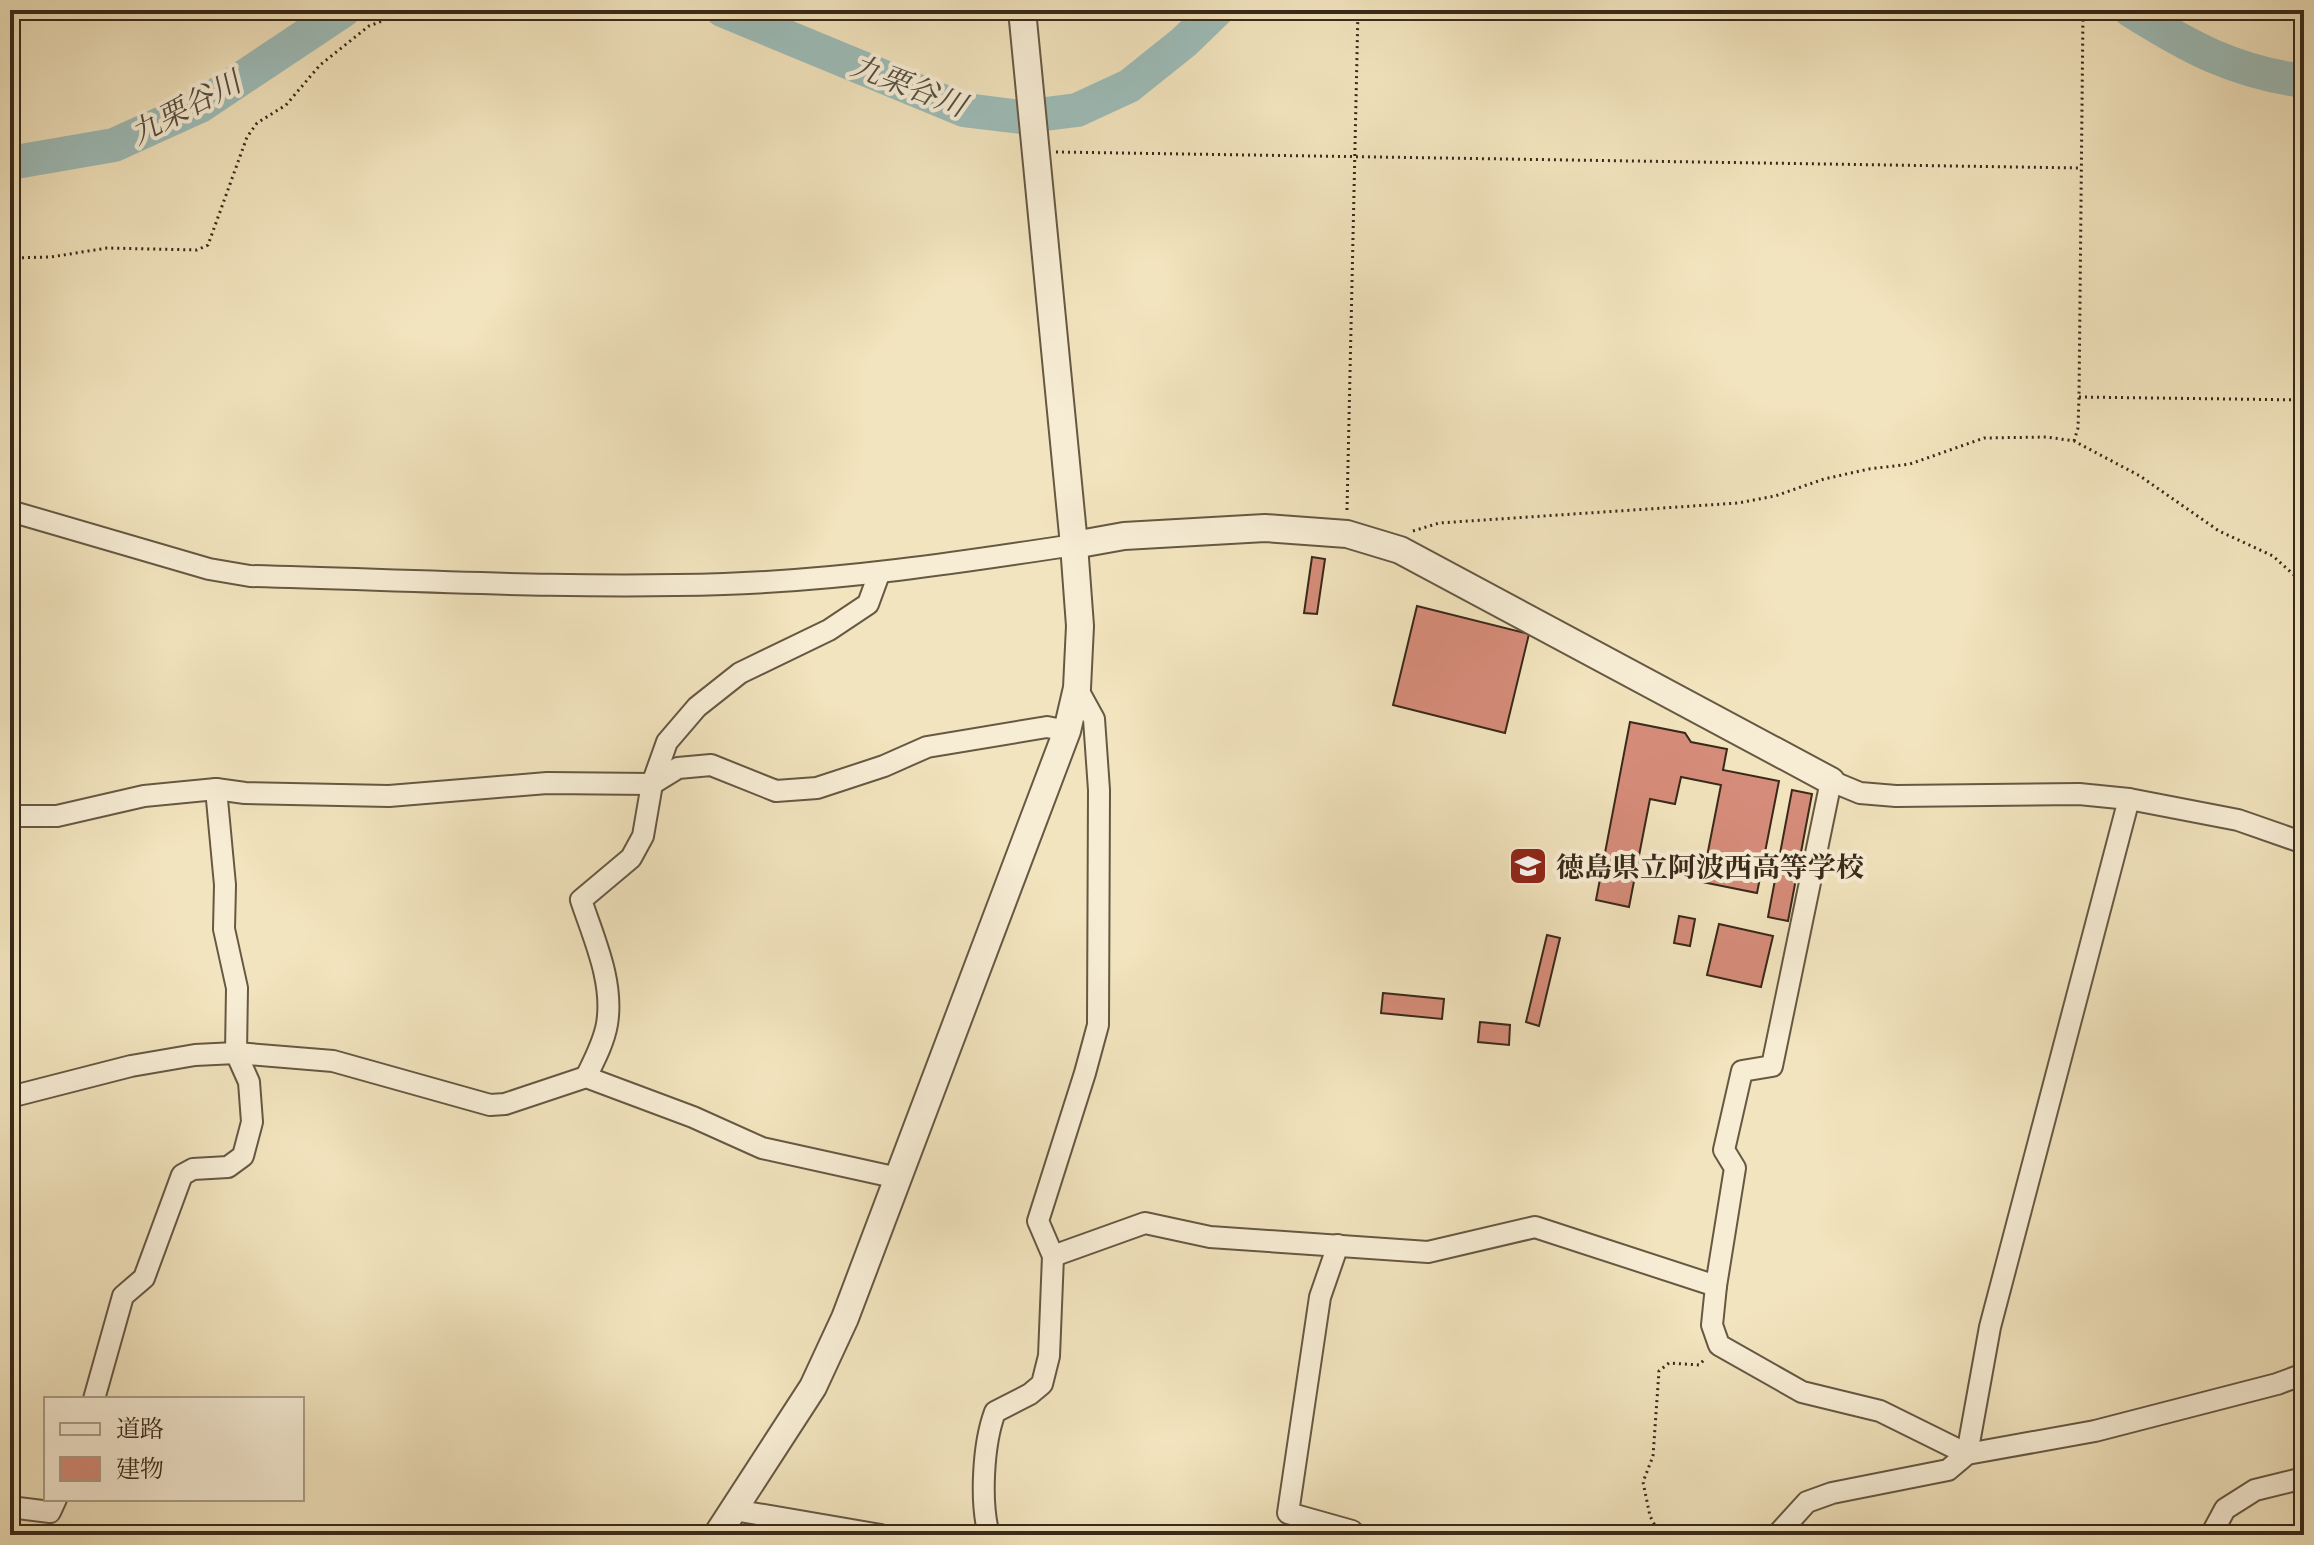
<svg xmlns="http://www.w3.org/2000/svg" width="2314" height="1545" viewBox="0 0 2314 1545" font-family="'Gentium Book Plus','Noto Serif JP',serif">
	<rect width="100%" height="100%" fill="#f2e4be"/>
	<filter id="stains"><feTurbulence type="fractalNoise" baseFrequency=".0025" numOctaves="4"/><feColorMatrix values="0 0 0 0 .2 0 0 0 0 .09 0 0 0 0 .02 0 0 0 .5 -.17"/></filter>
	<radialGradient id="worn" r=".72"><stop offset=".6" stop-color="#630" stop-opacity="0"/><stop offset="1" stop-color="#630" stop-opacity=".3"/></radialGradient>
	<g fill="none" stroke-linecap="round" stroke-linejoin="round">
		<g stroke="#9dbdb9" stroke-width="34">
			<path d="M722 10 964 110 1022 117 1077 110 1129 86 1184 42 1217 10"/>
			<path d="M2130 10C2189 47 2234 72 2304 81"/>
			<path d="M10 163 114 145 200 106 344 10"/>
		</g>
	</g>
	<g fill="#d68c7a" stroke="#38291a" stroke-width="2">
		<path d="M1312 557 1325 559 1317 614 1304 613Z"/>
		<path d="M1417 606 1529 634 1505 733 1393 705Z"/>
		<path d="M1630 722 1685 733 1691 742 1727 749 1723 770 1779 781 1757 893 1702 882 1721 785 1681 777 1675 804 1650 799 1629 907 1596 900Z"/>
		<path d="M1792 790 1812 794 1788 921 1768 917Z"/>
		<path d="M1679 916 1695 919 1690 946 1674 943Z"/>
		<path d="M1719 924 1773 936 1761 987 1707 975Z"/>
		<path d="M1547 935 1560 938 1539 1026 1526 1022Z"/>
		<path d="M1383 993 1444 999 1442 1019 1381 1013Z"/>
		<path d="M1480 1022 1510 1025 1509 1045 1478 1042Z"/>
	</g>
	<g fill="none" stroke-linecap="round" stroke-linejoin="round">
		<g stroke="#665843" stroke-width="24">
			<g id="minor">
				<path d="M10 511 209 569 250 576C408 580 566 589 724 584 842 580 956 563 1074 545"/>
				<path d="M10 816H57L144 796 216 789 245 793 389 796 547 783 652 784 678 768 711 765 776 791 817 788 884 766 927 747 1047 727 1067 731"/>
				<path d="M586 1077C594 1061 604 1042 607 1024 614 982 594 939 581 900L631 858 643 836 652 784 667 742 697 707 740 673 829 630 868 604 879 574"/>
				<path d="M10 1097 131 1066 195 1055 236 1053 333 1061 490 1105 505 1104 586 1077 693 1117 762 1148 898 1178"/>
				<path d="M1338 1245 1320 1297 1288 1513 1352 1531 1355 1535"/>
				<path d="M1053 1256 1145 1223 1210 1237 1428 1252 1535 1227 1716 1286"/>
				<path d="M94 1399 123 1296 144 1278 182 1175 193 1169 228 1167 243 1156 252 1122 249 1082 236 1053 237 988 224 929 225 885 216 789"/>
				<path d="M1967 1454 1880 1411 1802 1392 1719 1345 1712 1325 1716 1286 1735 1168 1724 1150 1742 1071 1772 1066 1831 781 1860 793 1896 796 2079 794 2129 799 2238 820 2304 843"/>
				<path d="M1967 1454 1990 1327 2129 799"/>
				<path d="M10 1507 50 1512 56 1499"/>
				<path d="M734 1510 881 1535"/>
				<path d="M989 1535C980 1502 983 1444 995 1412L1030 1394 1042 1384 1049 1356 1053 1256 1038 1221 1085 1073 1098 1025 1099 790 1094 719 1077 688"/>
				<path d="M1777 1535 1807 1502 1832 1493 1948 1470 1967 1454 2095 1431 2277 1384 2304 1374"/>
				<path d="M2211 1535 2225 1509 2255 1490 2304 1478"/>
			</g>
		</g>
		<g stroke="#665843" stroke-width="30">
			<g id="tertiary">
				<path d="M1074 545 1124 536 1265 528 1347 534 1400 550 1831 781"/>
				<path d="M717 1535 813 1387 845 1318 1067 731 1077 688 1080 626 1074 545 1022 10"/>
			</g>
		</g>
		<g stroke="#38291a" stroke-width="3" stroke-dasharray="2 4" stroke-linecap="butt">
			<path d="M1056 152 2081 168"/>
			<path d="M10 258 51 257 107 248 197 250 208 245 247 137 257 123 286 105 320 65 369 26 382 21"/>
			<path d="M2079 397 2304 400"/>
			<path d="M2074 441 2078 428 2079 397 2083 10"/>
			<path d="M1347 510 1358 10"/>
			<path d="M1413 531 1439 523 1738 503 1775 496 1824 479 1869 469 1910 464 1984 438 2047 437 2074 441 2140 476 2219 531 2273 556 2304 584"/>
			<path d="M1660 1535 1650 1516 1643 1482 1653 1456 1659 1371 1669 1363 1699 1365 1705 1359"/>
		</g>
		<use href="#minor" stroke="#f7edd5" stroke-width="20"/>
		<use href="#tertiary" stroke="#f7edd5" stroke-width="26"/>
	</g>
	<defs>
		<g id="school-square" transform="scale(2)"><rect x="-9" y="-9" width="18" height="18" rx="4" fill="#8f2418" stroke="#f7edd5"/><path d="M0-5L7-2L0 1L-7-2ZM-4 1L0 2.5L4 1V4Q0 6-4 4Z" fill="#fff"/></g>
	</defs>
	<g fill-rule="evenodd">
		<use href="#school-square" x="1528" y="866"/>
	</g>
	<g text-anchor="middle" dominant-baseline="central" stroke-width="8" stroke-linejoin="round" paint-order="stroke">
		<g font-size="28" font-weight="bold" fill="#38291a" stroke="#f7edd5" text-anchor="start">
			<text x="1556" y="866">徳島県立阿波西高等学校</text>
		</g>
		<g font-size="30" font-style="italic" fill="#514e42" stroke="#f7edd5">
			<text transform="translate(909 85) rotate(21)">九栗谷川</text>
			<text transform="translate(185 107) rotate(-28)">九栗谷川</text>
		</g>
	</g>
	<rect width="2314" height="1545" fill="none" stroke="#f2e4be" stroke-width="40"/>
	<rect x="12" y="12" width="2290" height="1521" fill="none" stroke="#38291a" stroke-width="4"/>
	<rect x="20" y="20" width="2274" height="1505" fill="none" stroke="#38291a" stroke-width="2"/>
	<rect x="44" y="1397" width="260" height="104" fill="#f7edd5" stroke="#ab9f8a" stroke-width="2"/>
	<rect x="60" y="1423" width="40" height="12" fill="#f7edd5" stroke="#ab9f8a" stroke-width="2"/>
	<text x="116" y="1437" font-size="24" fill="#38291a">道路</text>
	<rect x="60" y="1457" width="40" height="24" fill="#d68c7a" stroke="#ab9f8a" stroke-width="2"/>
	<text x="116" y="1477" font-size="24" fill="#38291a">建物</text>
	<rect width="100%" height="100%" filter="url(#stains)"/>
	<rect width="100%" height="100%" fill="url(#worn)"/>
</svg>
